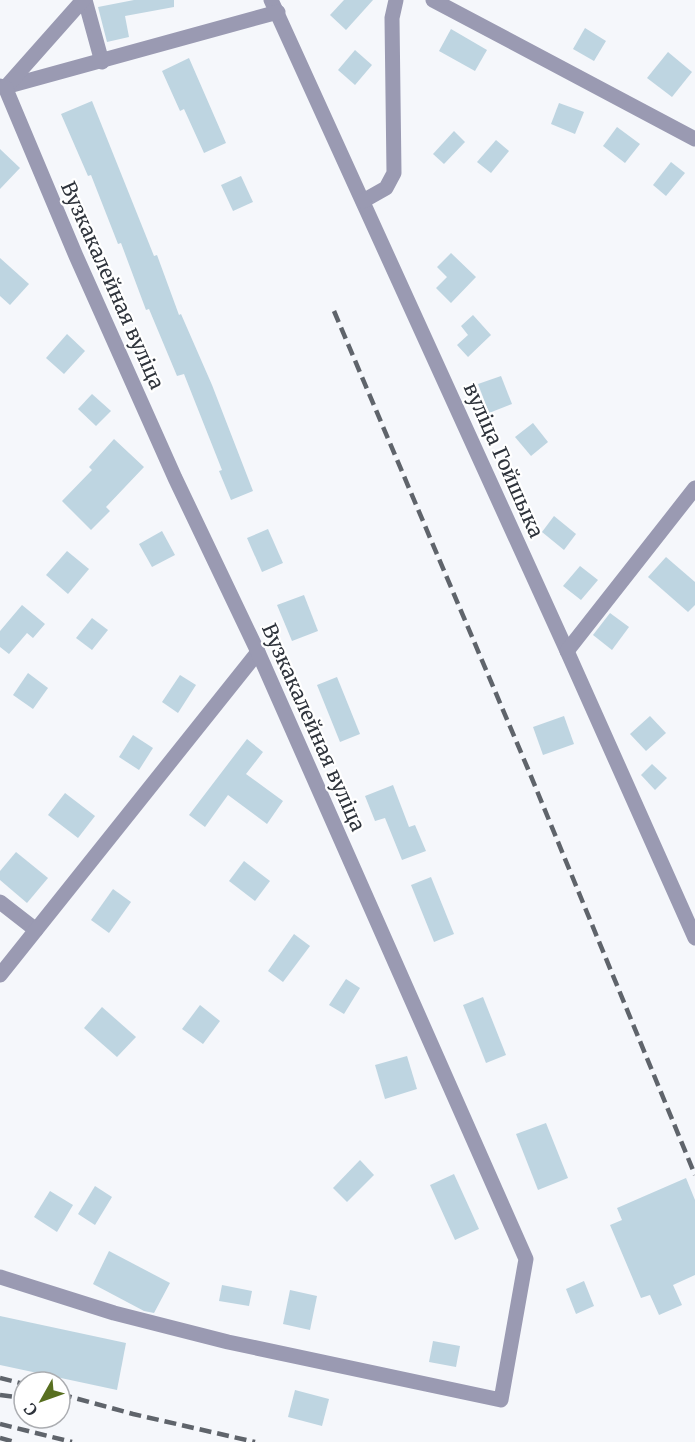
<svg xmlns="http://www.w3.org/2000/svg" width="695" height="1442" viewBox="0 0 695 1442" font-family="Merriweather,serif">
	<rect width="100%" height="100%" fill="#f5f7fb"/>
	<g fill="#bed5e1">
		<path d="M134 0H174V7L125 16 129 37 107 42 98 7Z"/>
		<path d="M344 0H373L346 30 330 15Z"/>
		<path d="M585 28 606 41 594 61 573 49Z"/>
		<path d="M451 29 487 50 475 71 439 51Z"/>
		<path d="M355 50 372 65 355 85 338 70Z"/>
		<path d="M668 52 692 72 672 97 647 78Z"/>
		<path d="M189 58 226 143 204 153 184 109 180 111 162 71Z"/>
		<path d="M92 101 154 256 157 255 179 315 181 314 212 385 253 491 231 500 219 471 222 470 184 374 177 376 149 309 146 310 121 243 118 244 91 175 88 176 61 114Z"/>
		<path d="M559 103 584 112 575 134 551 124Z"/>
		<path d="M617 127 640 144 625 163 603 146Z"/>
		<path d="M454 131 465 142 444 164 433 154Z"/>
		<path d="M496 140 509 151 491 173 477 162Z"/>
		<path d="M0 149 20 168 0 189Z"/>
		<path d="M671 162 685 173 666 196 653 185Z"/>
		<path d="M241 176 253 202 233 211 221 185Z"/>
		<path d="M451 253 476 277 451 303 436 288 447 277 437 267Z"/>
		<path d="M0 258 29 284 10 305 0 296Z"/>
		<path d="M473 315 491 335 468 357 457 345 468 335 461 326Z"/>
		<path d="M67 334 85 351 64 374 46 358Z"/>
		<path d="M501 376 512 404 489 413 478 384Z"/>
		<path d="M92 394 111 411 96 426 78 409Z"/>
		<path d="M533 423 548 442 531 456 515 437Z"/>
		<path d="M114 439 144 467 106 507 110 511 91 530 62 501 92 470 89 467Z"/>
		<path d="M554 516 576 534 564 550 542 532Z"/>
		<path d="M268 529 283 563 262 572 247 538Z"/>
		<path d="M162 531 175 555 152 567 139 544Z"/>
		<path d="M67 551 89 569 68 594 46 575Z"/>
		<path d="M666 557 695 582V605L688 612 648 577Z"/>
		<path d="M580 566 598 580 581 600 563 586Z"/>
		<path d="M304 595 318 631 292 641 277 605Z"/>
		<path d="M22 605 45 624 33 638 27 633 9 654 0 647V631Z"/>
		<path d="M610 613 629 627 612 650 593 635Z"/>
		<path d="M92 618 108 630 92 650 76 638Z"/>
		<path d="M28 673 48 688 33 709 13 695Z"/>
		<path d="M180 675 196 685 178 713 162 702Z"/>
		<path d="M337 677 360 734 340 742 317 685Z"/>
		<path d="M564 716 574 744 543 755 533 727Z"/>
		<path d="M650 716 666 733 646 751 630 734Z"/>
		<path d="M133 735 153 748 139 770 119 757Z"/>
		<path d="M247 739 263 752 246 774 283 801 267 824 228 795 205 827 189 815Z"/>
		<path d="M652 764 667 778 655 790 641 775Z"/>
		<path d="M393 785 409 827 415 825 426 851 402 860 385 818 375 821 365 796Z"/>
		<path d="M65 793 95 816 78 838 48 815Z"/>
		<path d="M16 852 48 878 27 903 0 880V871Z"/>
		<path d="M244 861 270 881 255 901 229 881Z"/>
		<path d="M431 877 454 934 434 942 411 885Z"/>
		<path d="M113 889 131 902 109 933 91 920Z"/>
		<path d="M294 934 310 946 283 982 268 971Z"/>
		<path d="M346 979 360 988 344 1014 329 1005Z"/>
		<path d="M483 997 506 1055 486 1063 463 1005Z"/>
		<path d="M200 1005 220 1021 203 1044 182 1029Z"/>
		<path d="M102 1007 136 1037 117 1057 84 1028Z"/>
		<path d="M407 1056 417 1089 385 1099 375 1065Z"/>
		<path d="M546 1123 568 1178 538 1190 516 1134Z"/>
		<path d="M360 1160 374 1175 347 1202 333 1188Z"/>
		<path d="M454 1174 479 1229 455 1240 430 1185Z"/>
		<path d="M686 1178 695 1200V1275L673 1285 682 1305 659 1315 650 1295 641 1298 610 1225 622 1220 617 1208Z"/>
		<path d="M95 1186 112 1197 95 1225 78 1214Z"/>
		<path d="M50 1191 73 1205 57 1232 34 1217Z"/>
		<path d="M109 1251 170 1283 154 1313 144 1311 93 1284Z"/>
		<path d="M584 1281 594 1306 576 1314 566 1289Z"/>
		<path d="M222 1285 252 1291 249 1306 219 1301Z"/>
		<path d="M290 1290 317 1296 310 1330 283 1324Z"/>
		<path d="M0 1316 126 1343 117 1390 0 1365Z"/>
		<path d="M433 1341 460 1346 456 1367 429 1362Z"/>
		<path d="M295 1390 329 1399 322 1426 288 1417Z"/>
	</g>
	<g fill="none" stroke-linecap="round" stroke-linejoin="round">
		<g stroke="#9a9ab2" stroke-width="15">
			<path d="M85 0 102 62"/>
			<path d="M271 0 567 651 695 938"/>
			<path d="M433 0 695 139"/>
			<path d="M0 86 5 87 278 12"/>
			<path d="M5 88 83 0"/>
			<path d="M363 201 386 188 394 173 392 18 396 0"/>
			<path d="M567 651 695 488"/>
			<path d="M0 902 36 930"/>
			<path d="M0 975 258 652"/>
			<path d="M0 1277 114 1313 228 1342 501 1400 526 1259 258 652 175 478 76 256 5 87"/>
		</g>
		<g stroke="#5f646b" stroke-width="4.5" stroke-dasharray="12 6" stroke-linecap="butt">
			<path d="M334 311 528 769 695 1175"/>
			<path d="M0 1378 24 1384"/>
			<path d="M60 1394 133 1414 255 1442"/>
			<path d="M0 1395 24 1398"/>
			<path d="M0 1424 72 1442"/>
			<path d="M0 1438 15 1442"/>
		</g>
	</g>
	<g text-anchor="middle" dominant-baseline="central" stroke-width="4.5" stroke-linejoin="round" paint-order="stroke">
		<g font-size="20" fill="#2e333b" stroke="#fff">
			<text transform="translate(113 285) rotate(66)">Вузкакалейная вуліца</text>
			<text transform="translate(504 460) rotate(66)">вуліца Гойшыка</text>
			<text transform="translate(314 727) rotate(66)">Вузкакалейная вуліца</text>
		</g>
	</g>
	<g transform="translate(42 1400) rotate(230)"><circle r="28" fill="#ffffff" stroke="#abadb1" stroke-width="1.5"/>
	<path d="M0-4.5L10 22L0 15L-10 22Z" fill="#586f20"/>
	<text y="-9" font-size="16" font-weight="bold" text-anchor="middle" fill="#2e333b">С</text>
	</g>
</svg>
